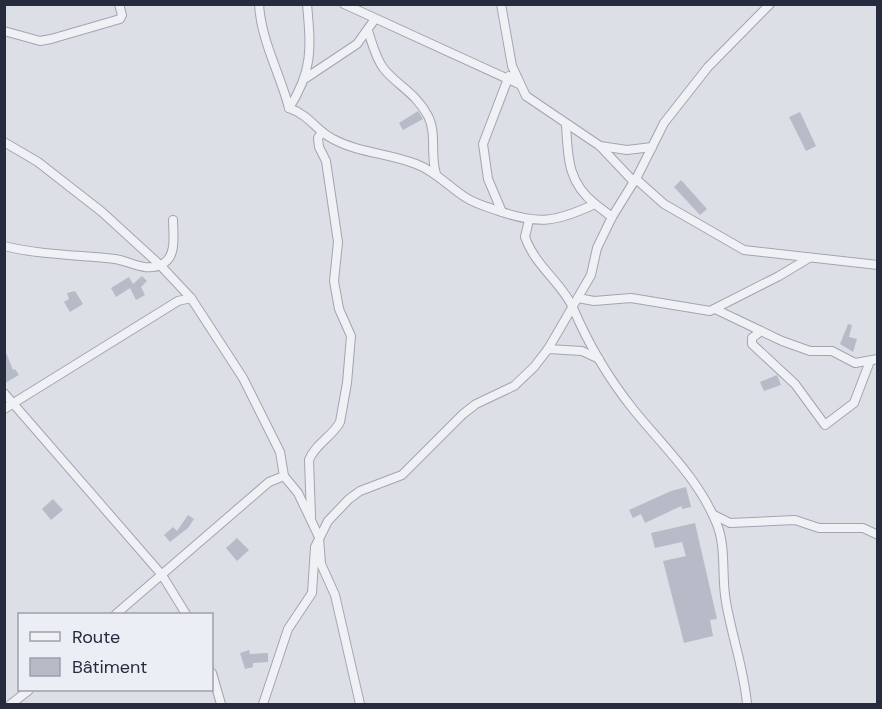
<svg xmlns="http://www.w3.org/2000/svg" width="882" height="709" viewBox="0 0 882 709" font-family="'DM Sans',sans-serif">
	<rect width="100%" height="100%" fill="#dddfe7"/>
	<g fill="#b7bac7">
		<path d="M418 111 423 119 403 130 399 123Z"/>
		<path d="M800 112 816 146 806 151 789 117Z"/>
		<path d="M681 180 707 209 700 215 674 187Z"/>
		<path d="M142 276 147 281 141 287 145 295 136 300 130 288 116 297 111 288 129 277 133 284Z"/>
		<path d="M75 291 83 304 70 312 64 302 69 299 67 293Z"/>
		<path d="M848 324 852 325 849 337 857 339 853 352 840 344Z"/>
		<path d="M5 350 13 370 15 369 19 375 5 383Z"/>
		<path d="M777 375 781 385 764 391 760 382Z"/>
		<path d="M686 487 691 507 682 509 681 506 645 523 641 514 633 518 629 510 671 491Z"/>
		<path d="M53 499 63 510 51 520 42 509Z"/>
		<path d="M188 515 194 519 188 528 170 542 164 535 173 527 177 531Z"/>
		<path d="M695 523 717 619 710 620 713 636 684 643 663 561 686 556 682 542 655 548 651 533Z"/>
		<path d="M237 538 249 550 237 561 226 548Z"/>
		<path d="M249 650 250 654 268 653V662L253 663V667L245 669 240 653Z"/>
	</g>
	<g fill="none" stroke-linecap="round" stroke-linejoin="round">
		<g stroke="#a2a5b1" stroke-width="10">
			<g id="minor">
				<path d="M259 4C261 41 280 73 289 108"/>
				<path d="M344 4 519 84"/>
				<path d="M501 4 512 66 526 96 600 146 634 182"/>
				<path d="M4 31 40 41 51 39 120 19 122 15 119 4"/>
				<path d="M368 31C372 43 376 59 384 69 398 86 416 93 428 116 437 133 430 156 436 174"/>
				<path d="M306 78 357 44 375 19"/>
				<path d="M289 108C311 116 316 131 333 139 359 153 388 153 416 164 435 171 448 186 465 197 475 204 488 207 499 211 539 225 556 222 595 204L612 217"/>
				<path d="M289 108C313 71 311 48 307 4"/>
				<path d="M566 124C568 156 567 182 595 204"/>
				<path d="M4 142 38 162 102 212 160 265 191 298 243 378 280 452 284 476 298 493 319 537 321 564 335 595 360 704"/>
				<path d="M600 146 627 150 652 147"/>
				<path d="M636 179 664 204 744 250 878 265"/>
				<path d="M502 212 488 179 483 144 509 76"/>
				<path d="M529 220 525 237C535 266 563 284 573 308 588 343 609 379 633 409 662 445 698 478 716 522 727 547 721 576 726 602 732 637 744 669 747 704"/>
				<path d="M4 246C41 255 78 255 115 259 130 261 147 274 164 263 177 255 173 233 173 220"/>
				<path d="M578 298 594 301 631 298 710 311 779 276 809 258"/>
				<path d="M715 309 782 341 810 351H832L855 363 878 359"/>
				<path d="M761 331 752 338V344L795 384 825 425 854 403 870 361"/>
				<path d="M548 349 582 351 599 359"/>
				<path d="M4 393 162 575 186 614"/>
				<path d="M4 409 178 301 191 298"/>
				<path d="M714 515 730 523 795 520 819 528H863L878 535"/>
				<path d="M311 516 309 460C315 444 332 437 340 422L347 383 351 336 339 309 334 281 338 242 326 161 319 147 318 138 322 132"/>
				<path d="M116 614 269 482 284 476"/>
				<path d="M212 673 221 704"/>
				<path d="M11 704 29 690"/>
				<path d="M263 704 288 629 312 593 315 547 328 521 349 499 360 491 402 475 463 414 476 404 514 386 534 367 548 349 591 275 597 248 612 217 638 175 664 123 708 67 770 4"/>
			</g>
		</g>
		<use href="#minor" stroke="#f0f1f5" stroke-width="8"/>
	</g>
	<rect width="882" height="709" fill="none" stroke="#262b3e" stroke-width="12"/>
	<rect x="18" y="613" width="195" height="78" fill="#eceef5" stroke="#9da0ac" stroke-width="1.5"/>
	<rect x="30" y="632" width="30" height="9" fill="#f0f1f5" stroke="#9da0ac" stroke-width="1.5"/>
	<text x="72" y="643" font-size="18" fill="#262b3e">Route</text>
	<rect x="30" y="658" width="30" height="18" fill="#b7bac7" stroke="#9da0ac" stroke-width="1.5"/>
	<text x="72" y="673" font-size="18" fill="#262b3e">Bâtiment</text>
</svg>
